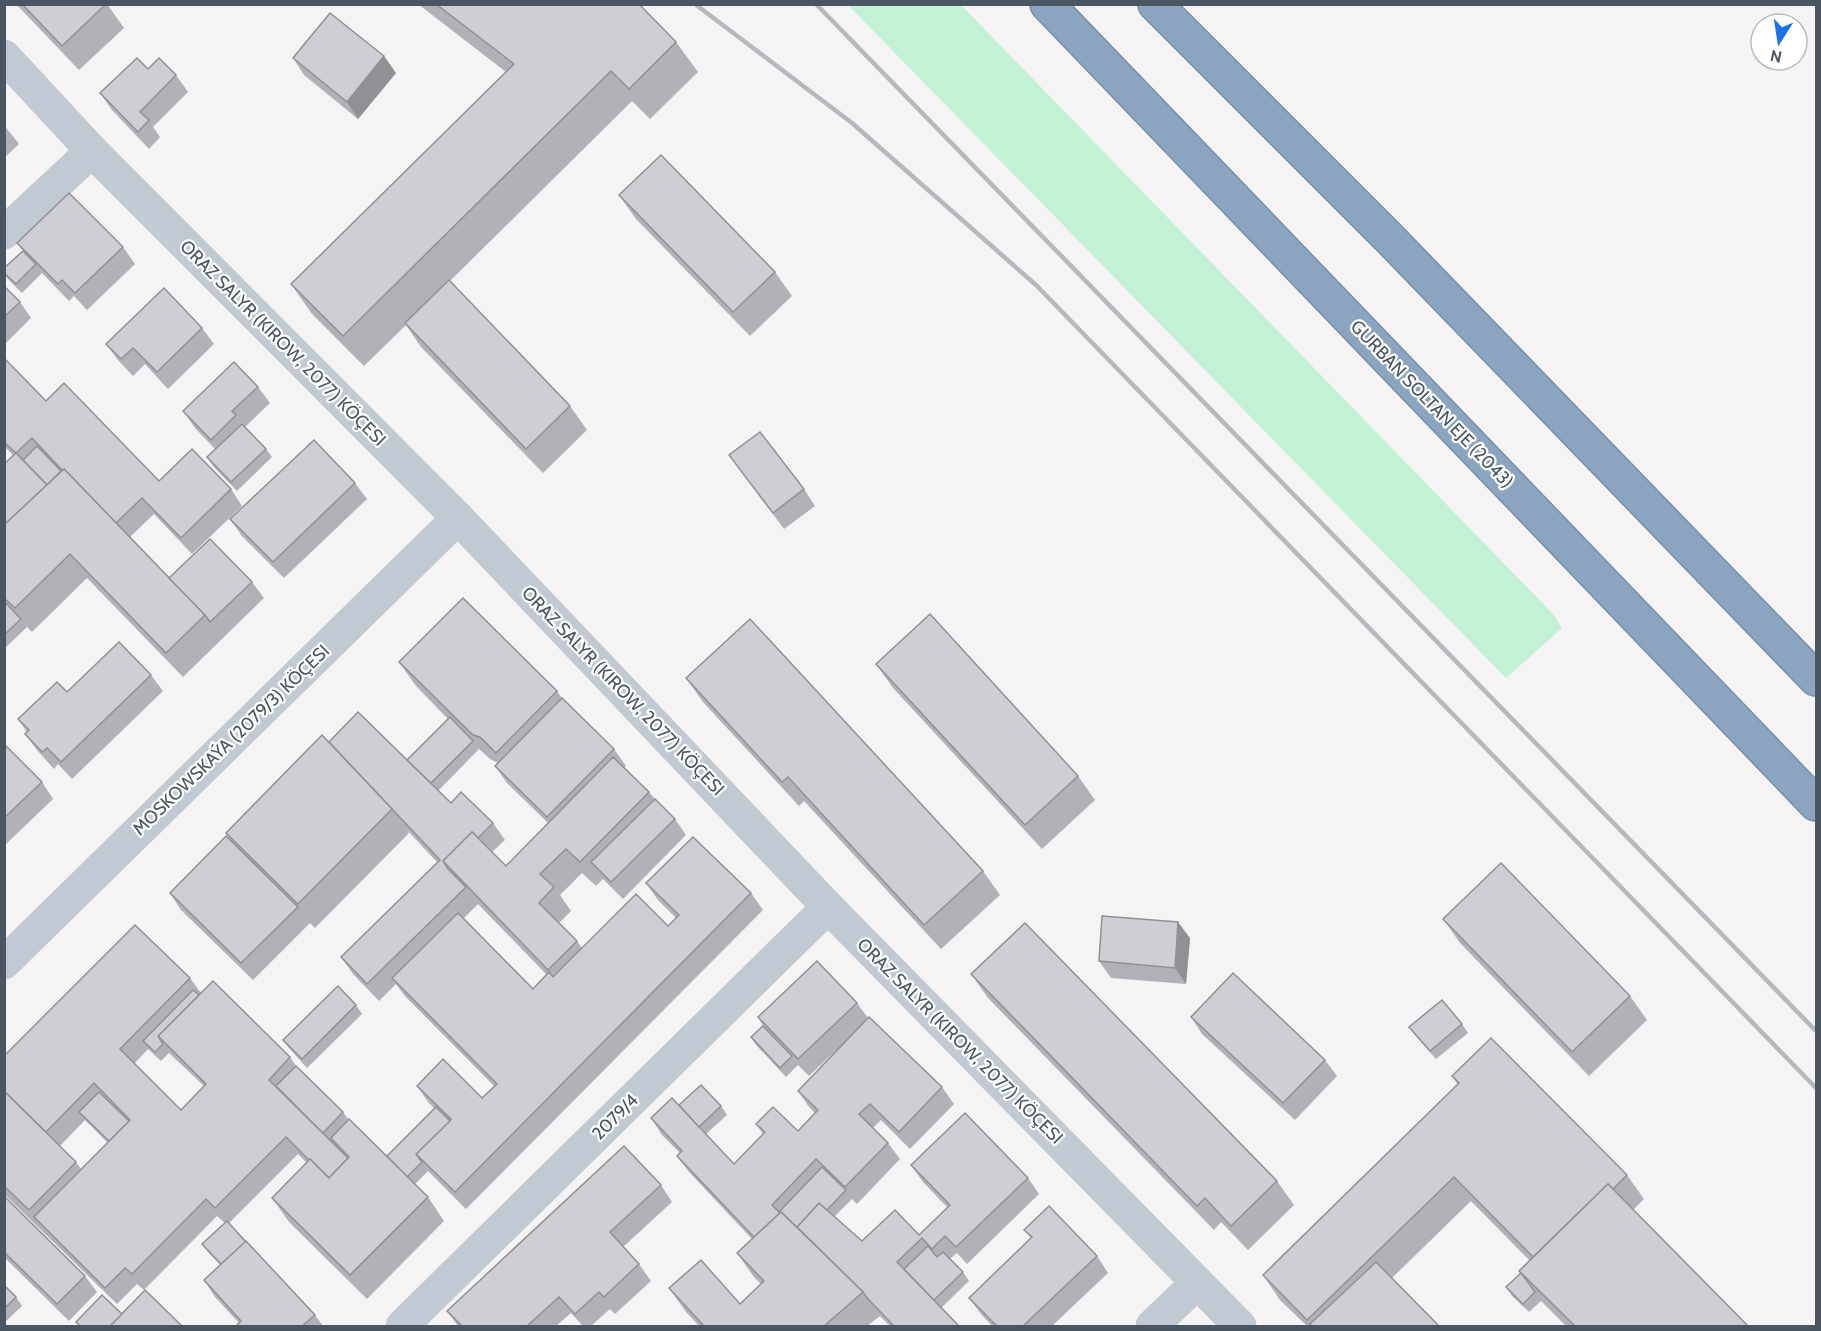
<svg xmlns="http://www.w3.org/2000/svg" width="1821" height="1331" viewBox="0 0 1821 1331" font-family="Cabin,sans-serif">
	<rect width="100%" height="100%" fill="#f5f3f3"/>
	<path fill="#c3f1d5" d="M848 5H961L1553 614 1562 628 1506 678Z"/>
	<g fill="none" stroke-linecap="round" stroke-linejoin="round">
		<g stroke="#7690ad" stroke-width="36">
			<g id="highway">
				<path d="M1047 4 1816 804"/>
				<path d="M1155 4 1391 240 1816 679"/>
			</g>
		</g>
		<g stroke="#c1cad2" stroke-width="33">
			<path d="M4 56 92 151 458 518 828 907 1240 1326"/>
			<path d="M4 233 92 151"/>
			<path d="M4 963 458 518"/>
			<path d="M402 1326 828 907"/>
			<path d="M1152 1326 1197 1283"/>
		</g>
		<use href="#highway" stroke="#8ba5c1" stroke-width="33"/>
		<g stroke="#b5b8bd" stroke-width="4.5">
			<path d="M695 4 852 123 1036 285 1816 1088"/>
			<path d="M816 4 1816 1031"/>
		</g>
	</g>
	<g fill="#b0b2b7" fill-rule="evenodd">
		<path d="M16 4H107L124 28 79 70Z"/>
		<path d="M418 4H639L676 42 698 72 650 119 632 101 450 281 570 406 587 430 543 473 421 347 406 325 364 366 312 314 291 284 506 72Z"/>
		<path d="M293 58 396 73 358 119 304 75Z"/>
		<path d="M148 69 176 75 188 92 153 127 160 137 149 149 112 110 100 93Z"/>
		<path d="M4 125 19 144 4 158Z"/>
		<path d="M619 195 775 272 792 296 750 336 636 219Z"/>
		<path d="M17 243 123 247 135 264 87 310 74 296 69 301 42 273 22 293 8 279 4 274V268L23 251Z"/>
		<path d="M4 286 20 302 31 318 4 345Z"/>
		<path d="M202 328 214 344 168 389 145 364 133 376 118 360 106 344Z"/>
		<path d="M4 358 46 401 159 481 231 489 242 506 192 554 154 514 130 537 169 578 252 582 264 598 183 677 87 578 32 632 27 627 4 649V464L13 455 4 446Z"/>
		<path d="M258 387 270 403 245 427 266 449 272 457 237 491 213 466 207 457 215 449 195 428 183 411Z"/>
		<path d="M729 455 804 489 815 506 784 529Z"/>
		<path d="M355 483 367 499 284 578 242 536 230 519Z"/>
		<path d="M399 662 557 691 562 698 614 749 626 766 624 767 649 792 655 799 675 819 686 835 623 899 603 879 596 886 582 873 560 895 571 911 559 923 577 941 582 948 668 926 676 918 658 900 646 883 751 893 763 910 466 1209 428 1171 415 1184 428 1197 444 1221 367 1299 289 1222 272 1198 307 1163 298 1154 229 1223 315 1315 323 1326H236L239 1323 215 1297 204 1280 220 1265 208 1252 202 1244 225 1223 217 1216 144 1290 137 1284 117 1304 4 1194V1056L190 978 201 993 290 1057 296 1066 343 1112 349 1120 387 1156 434 1108 429 1103 417 1086 482 1098 494 1086 404 995 396 984 379 1001 353 974 341 957 437 862 407 830 409 833 315 928 310 923 253 980 181 910 170 893 231 841 226 833 329 742 407 760 448 719 416 686ZM478 748 490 759 498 763 495 766 507 783 548 823 506 866 492 852 505 840 493 823 451 803 438 791 479 749ZM478 904 547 975 533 989 464 918ZM148 1049 161 1061 169 1053 204 1086 181 1110 134 1064ZM85 1120 108 1143 81 1169 76 1162 60 1146Z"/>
		<path d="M876 664 1078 776 1095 800 1042 849 893 688Z"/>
		<path d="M151 675 163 691 72 779 58 764 54 769 37 750 25 734 27 732 18 719 67 692Z"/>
		<path d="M686 678 983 871 1000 895 941 949 804 801 799 806 703 702Z"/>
		<path d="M4 744 42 782 53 799 4 846Z"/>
		<path d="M1443 919 1630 996 1647 1020 1589 1076 1460 943Z"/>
		<path d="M1190 938 1186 984 1111 978 1099 961Z"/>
		<path d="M971 974 1277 1181 1294 1205 1248 1250 1221 1222 1214 1230 988 998Z"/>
		<path d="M857 1003 868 1018 942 1087 954 1104 910 1149 881 1120 873 1128 888 1143 900 1159 857 1204 852 1199 834 1217 862 1241 919 1235 948 1208 923 1182 911 1165 1028 1178 1039 1194 967 1264 957 1253 950 1259 963 1272 969 1281 941 1308 959 1326H890L880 1316 867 1326H699L686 1312 669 1288 740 1304 761 1284 754 1277 737 1253 752 1239 689 1172 677 1156 680 1153 662 1135 651 1118 679 1105 721 1106 727 1115 706 1134 734 1164 763 1134 756 1124 798 1131 815 1113 809 1107 798 1091 836 1050 809 1076 798 1065 786 1077 757 1046 751 1037 763 1026 758 1017Z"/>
		<path d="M356 1005 362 1014 307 1068 289 1048 283 1040Z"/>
		<path d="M1191 1017 1325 1060 1337 1076 1295 1120 1202 1034Z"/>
		<path d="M1462 1024 1468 1033 1436 1059 1415 1035 1409 1027Z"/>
		<path d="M1452 1076 1627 1175 1644 1199 1633 1210 1748 1326H1566L1541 1301 1529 1312 1512 1296 1506 1287 1521 1273 1530 1261 1471 1201 1392 1278 1439 1326H1307L1280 1300 1263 1275 1458 1085Z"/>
		<path d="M661 1185 672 1202 623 1247 639 1264 651 1281 615 1314 610 1309 591 1326H583L571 1313 556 1326H458L447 1311Z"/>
		<path d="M4 1196 85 1276 97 1292 69 1321 4 1257Z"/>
		<path d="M1024 1230 1097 1256 1108 1273 1052 1326H992L981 1314 969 1298 1031 1238Z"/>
		<path d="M4 1285 16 1297 22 1306 4 1323Z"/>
	</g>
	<g fill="#909195">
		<path d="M384 56 396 73 358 119 347 102Z"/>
		<path d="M1178 922 1190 938 1186 984 1175 968Z"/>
	</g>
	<g fill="#cdcfd5" stroke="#909195" stroke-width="1.5">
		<path d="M22 4H106L62 46Z"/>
		<path d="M436 4H639L676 42 629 89 611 71 343 336 291 284 514 64Z"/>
		<path d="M330 13 384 56 347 102 293 58Z"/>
		<path d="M137 58 148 69 159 58 176 75 140 112 149 120 138 132 100 93Z"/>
		<path d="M661 155 775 272 733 312 619 195Z"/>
		<path d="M69 193 123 247 75 293 62 280 58 284 17 243Z"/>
		<path d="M23 251 36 264 16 284 4 273V268Z"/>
		<path d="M449 280 570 406 526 449 405 323Z"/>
		<path d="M4 286 20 302 4 317Z"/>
		<path d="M164 288 202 328 157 372 133 348 121 359 106 344Z"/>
		<path d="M4 358 46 401 64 383 159 481 192 449 231 489 181 538 142 498 116 523 64 469 62 470 32 438 16 453 4 442Z"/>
		<path d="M234 362 258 387 232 411 236 415 211 440 183 411Z"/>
		<path d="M242 424 266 449 231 482 207 457Z"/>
		<path d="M760 432 804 489 773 513 729 455Z"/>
		<path d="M314 440 355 483 273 562 230 519Z"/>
		<path d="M37 446 61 471 47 485 23 460Z"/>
		<path d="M16 453 47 485 4 525V464Z"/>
		<path d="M64 469 205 615 166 653 70 554 15 608 4 598V525Z"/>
		<path d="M210 539 252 582 210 622 205 615 169 578Z"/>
		<path d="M463 598 557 691 496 753 480 737 473 735 399 662Z"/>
		<path d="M4 601 21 619 4 635Z"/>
		<path d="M930 614 1078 776 1025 825 876 664Z"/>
		<path d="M750 619 983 871 924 925 788 777 782 782 686 678Z"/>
		<path d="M119 642 151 675 61 762 47 748 42 752 25 734 29 730 18 719 57 682 67 692Z"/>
		<path d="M562 698 614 749 547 817 495 766Z"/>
		<path d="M358 712 451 803 461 792 493 823 478 838 472 832 443 861 448 869 466 887 367 984 341 957 440 860 329 742Z"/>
		<path d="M450 717 473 741 431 783 407 760Z"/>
		<path d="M322 735 392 809 298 904 226 833Z"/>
		<path d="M4 744 42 782 4 818Z"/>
		<path d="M613 757 649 792 580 862 566 849 540 874 554 887 539 903 577 941 548 970 443 861 472 832 506 866Z"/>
		<path d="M655 799 675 819 611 882 591 862Z"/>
		<path d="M226 836 298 907 241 963 170 893Z"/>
		<path d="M693 837 751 893 455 1192 416 1154 451 1119 417 1086 443 1059 482 1098 497 1084 392 978 458 913 533 989 549 972 553 977 636 894 668 926 679 915 646 883Z"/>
		<path d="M1501 863 1630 996 1572 1052 1443 919Z"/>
		<path d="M1102 916 1178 922 1175 968 1099 961Z"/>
		<path d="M1025 923 1277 1181 1231 1226 1205 1198 1197 1206 971 974Z"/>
		<path d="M135 925 190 978 120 1049 181 1110 206 1084 158 1036 213 981 290 1057 269 1080 348 1158 329 1178 310 1159 309 1160 286 1137 215 1208 206 1199 132 1274 125 1268 105 1288 34 1217 130 1120 94 1083 46 1132 4 1091V1056Z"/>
		<path d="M817 961 857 1003 798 1059 758 1017Z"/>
		<path d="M1233 973 1325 1060 1283 1103 1191 1017Z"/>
		<path d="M338 986 356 1005 302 1059 283 1040Z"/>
		<path d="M193 990 199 995 158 1036 163 1044 155 1052 143 1041Z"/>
		<path d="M1442 1000 1462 1024 1430 1051 1409 1027Z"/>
		<path d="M869 1017 942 1087 899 1132 870 1104 859 1114 888 1143 845 1187 816 1159 772 1205 780 1213 754 1237 677 1156 682 1151 651 1118 672 1098 734 1164 765 1132 756 1124 773 1107 798 1131 818 1110 798 1091Z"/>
		<path d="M763 1026 792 1056 780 1068 751 1037Z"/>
		<path d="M1491 1038 1627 1175 1613 1189 1608 1184 1533 1257 1454 1177 1307 1320 1263 1275 1459 1083 1452 1076Z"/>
		<path d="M296 1066 343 1112 323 1133 276 1086Z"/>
		<path d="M701 1085 721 1106 699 1127 679 1105Z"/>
		<path d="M4 1091 76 1162 29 1210 4 1186Z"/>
		<path d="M99 1092 129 1121 109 1141 79 1112Z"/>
		<path d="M436 1107 450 1121 416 1154 422 1162 407 1177 387 1156Z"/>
		<path d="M965 1113 1028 1178 956 1247 945 1236 932 1249 922 1238 897 1262 959 1326H894L868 1299 863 1292 797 1227 819 1203 862 1241 895 1210 919 1235 950 1205 911 1165Z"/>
		<path d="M349 1119 428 1197 350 1275 272 1198 310 1159 329 1178 349 1157 331 1138Z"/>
		<path d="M624 1146 661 1185 610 1232 639 1264 604 1297 599 1292 575 1314 559 1297 527 1326H462L447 1311Z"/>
		<path d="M822 1167 846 1190 827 1210 819 1203 797 1227 781 1212 780 1213 779 1212Z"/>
		<path d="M1608 1184 1748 1326H1575L1519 1271Z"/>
		<path d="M4 1196 85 1276 57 1304 4 1252Z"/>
		<path d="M1049 1206 1097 1256 1023 1326H997L969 1298 1032 1237 1024 1230Z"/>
		<path d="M781 1212 863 1292 824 1326H704L669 1288 701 1260 740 1304 764 1281 737 1253Z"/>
		<path d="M227 1221 246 1242 221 1264 202 1244Z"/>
		<path d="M246 1241 315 1315 302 1326H236L241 1321 204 1280Z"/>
		<path d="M928 1246 937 1257 943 1252 963 1272 934 1300 904 1269Z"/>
		<path d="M1376 1262 1439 1326H1312L1310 1324Z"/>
		<path d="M1521 1273 1535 1292 1523 1304 1506 1287Z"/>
		<path d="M4 1285 16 1297 4 1309Z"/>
		<path d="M145 1290 182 1326H110Z"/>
		<path d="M102 1295 122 1314 110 1326H80L76 1322Z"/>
	</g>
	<g text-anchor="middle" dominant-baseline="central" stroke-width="4.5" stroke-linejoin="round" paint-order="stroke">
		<g font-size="18" fill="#4a5661" stroke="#fff">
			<text transform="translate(283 343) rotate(45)">ORAZ SALYR (KIROW, 2077) KÖÇESI</text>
			<text transform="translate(1432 404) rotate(46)">GURBAN SOLTAN EJE (2043)</text>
			<text transform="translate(623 691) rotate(46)">ORAZ SALYR (KIROW, 2077) KÖÇESI</text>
			<text transform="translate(231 740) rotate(-44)">MOSKOWSKAÝA (2079/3) KÖÇESI</text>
			<text transform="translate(960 1041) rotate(45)">ORAZ SALYR (KIROW, 2077) KÖÇESI</text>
			<text transform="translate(615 1117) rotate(-45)">2079/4</text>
		</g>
	</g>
	<rect width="1821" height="1331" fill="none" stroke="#4a5661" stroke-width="12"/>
	<g transform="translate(1779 42) rotate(192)"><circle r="28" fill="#ffffff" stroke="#b7bbc0" stroke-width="1.5"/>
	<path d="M0-4.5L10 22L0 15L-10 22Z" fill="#1a73e8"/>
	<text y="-9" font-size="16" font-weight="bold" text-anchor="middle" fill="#4a5661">N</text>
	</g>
</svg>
